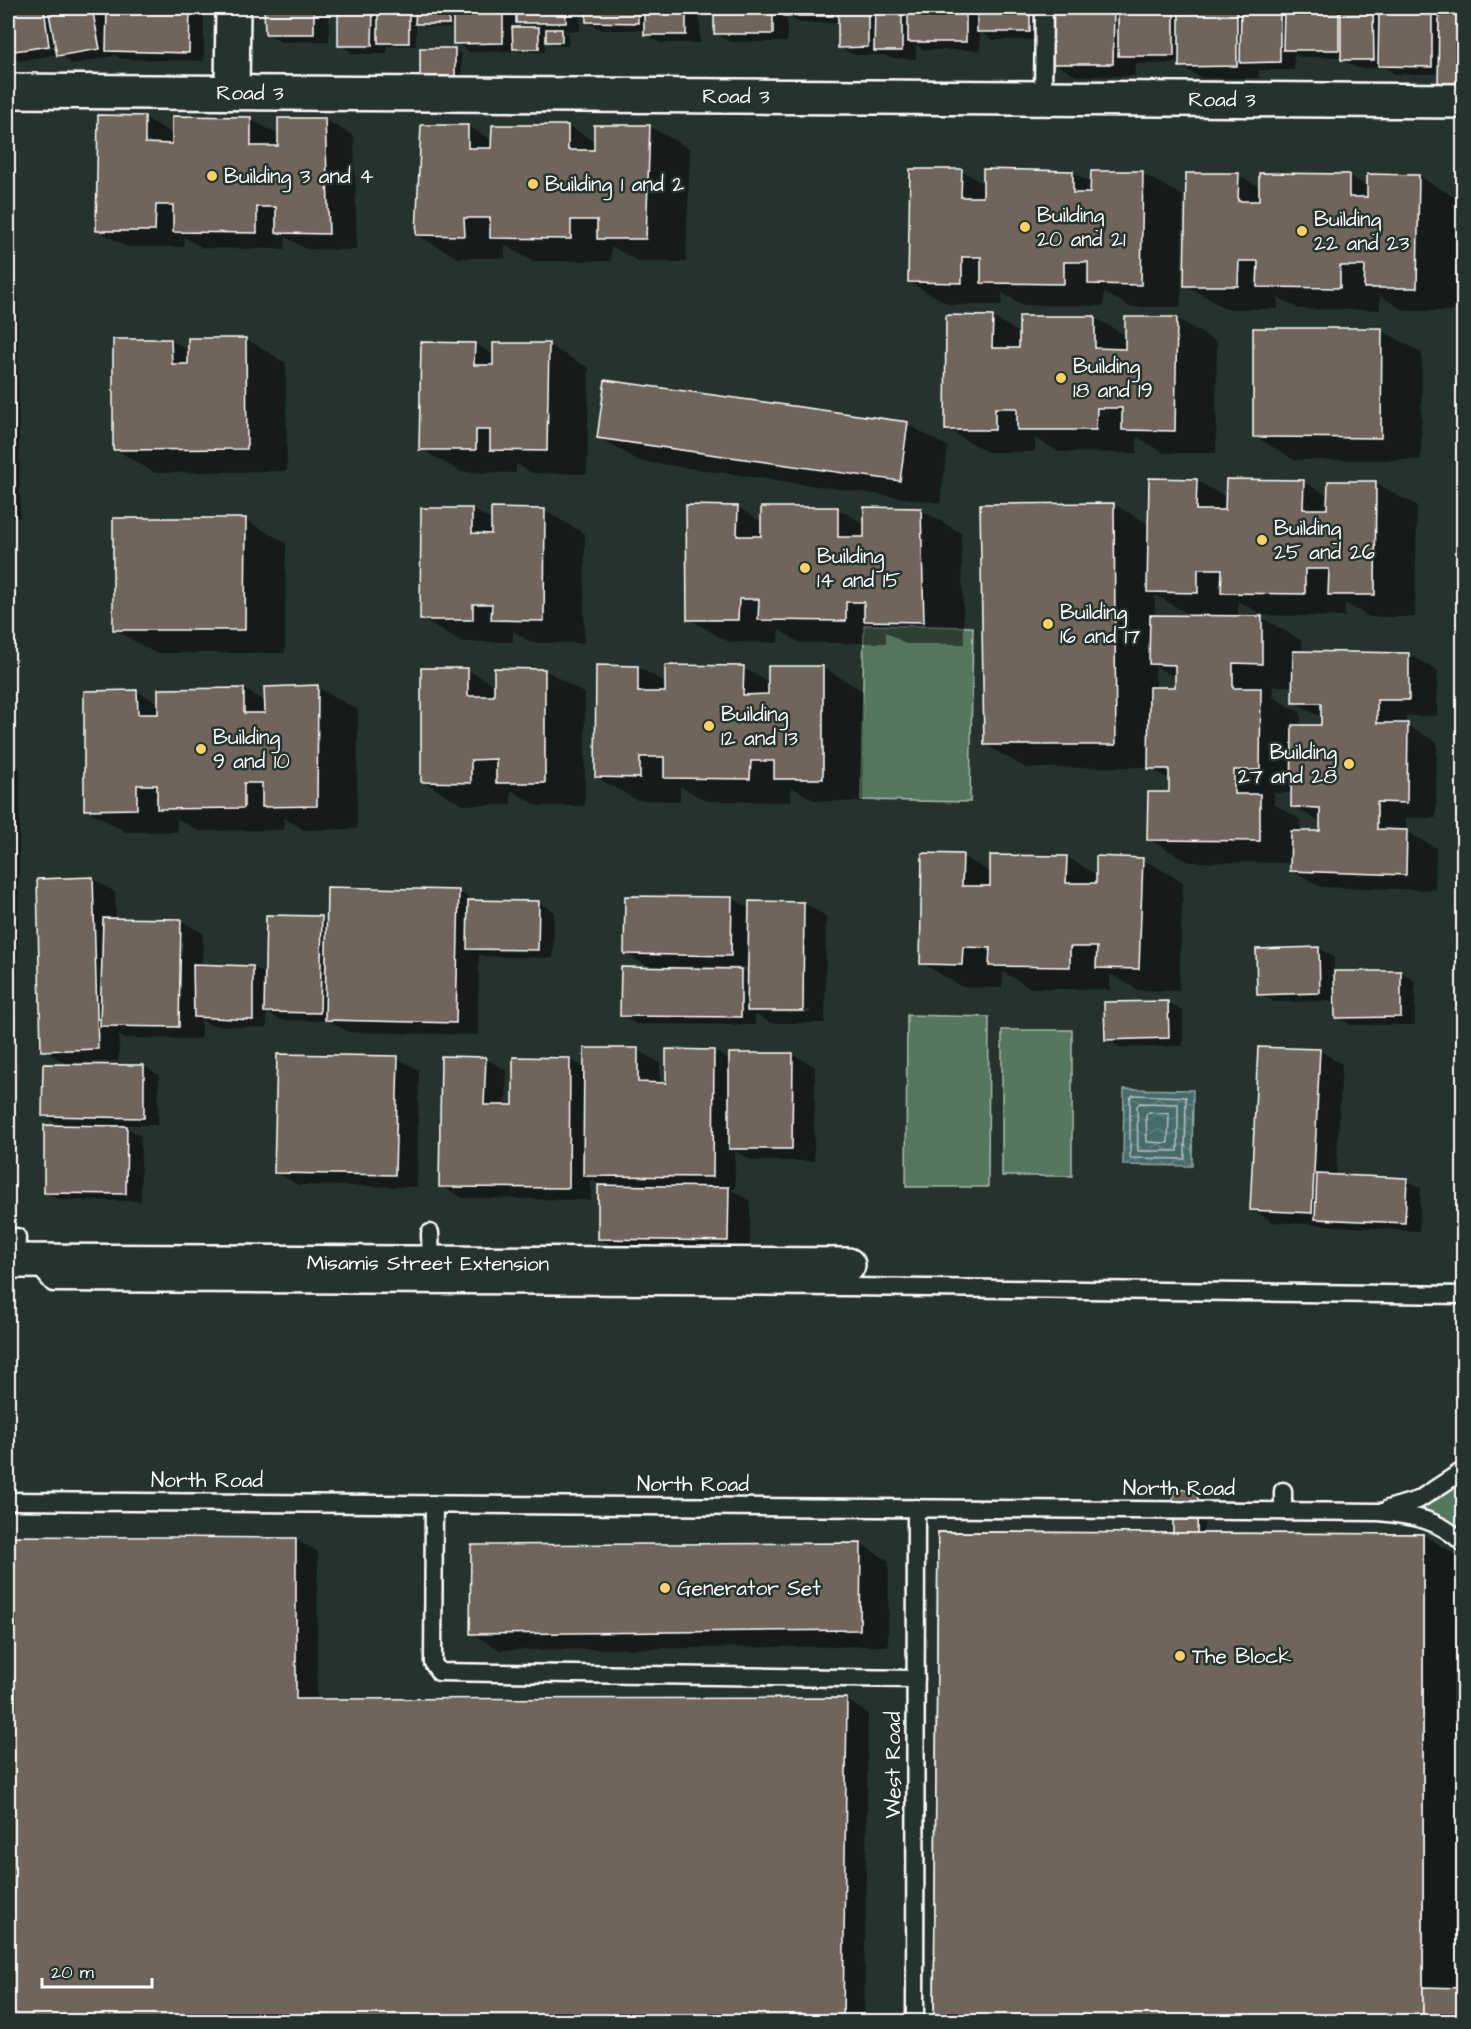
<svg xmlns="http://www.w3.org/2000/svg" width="1471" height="2029" viewBox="0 0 1471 2029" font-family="'Architects Daughter',sans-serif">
	<defs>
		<pattern id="water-waves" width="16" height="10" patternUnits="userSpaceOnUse" patternTransform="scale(1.5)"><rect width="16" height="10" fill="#466a6a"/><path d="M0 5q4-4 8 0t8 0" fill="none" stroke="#628080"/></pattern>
	</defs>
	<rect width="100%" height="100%" fill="#26332d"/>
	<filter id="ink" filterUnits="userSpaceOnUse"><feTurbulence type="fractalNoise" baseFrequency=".0167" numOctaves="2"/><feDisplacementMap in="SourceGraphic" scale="12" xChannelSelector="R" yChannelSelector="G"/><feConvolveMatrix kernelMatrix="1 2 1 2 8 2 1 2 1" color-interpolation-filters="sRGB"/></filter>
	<g filter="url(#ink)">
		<g fill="#55765f" stroke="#aabaaf" stroke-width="1.5">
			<path d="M864 625 973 627 970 802 861 800Z"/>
			<path d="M907 1015 989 1017 988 1187H906Z"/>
			<rect x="1002" y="1030" width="70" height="146"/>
			<path d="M1463 1481V1535L1413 1510 1432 1501Z"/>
		</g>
		<path fill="url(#water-waves)" stroke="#90a6a6" stroke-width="1.5" d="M1124 1089 1193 1090 1192 1166 1123 1165Z"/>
		<g fill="#0007" fill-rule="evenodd">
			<path d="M8 8H105L106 17 108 8H204V61L122 59 113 54 114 56 73 64 59 54 19 61 8 54ZM43 41 58 49V52L42 43Z"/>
			<path d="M266 8H329V41L281 42 266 33Z"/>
			<path d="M340 8H580V31H562L569 34 568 46 554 45 545 40V52H521L517 49V51L470 52 455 43V28L424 27 416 23V46H387V54H354L340 45ZM517 22 529 28H517ZM422 23H456V26H422Z"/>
			<path d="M587 8H700V43H660L646 35V30H602L587 22Z"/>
			<path d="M715 8H1045V40H993L980 32V50H924L916 45V59L891 58 884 55H854L839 47V23H800L787 16V42H730L715 33Z"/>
			<path d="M1055 8H1374L1382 12H1401L1394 8H1464V102L1440 74H1395L1385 68H1357L1343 60V57H1300L1294 54V70H1259V78H1202L1180 66V63L1135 64V76H1076L1054 63ZM1426 9H1440V17Z"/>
			<path d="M454 50 461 54 462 81H429Z"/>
			<path d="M144 117 173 134 250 119 279 135 325 120 354 136 357 250 306 249 286 237 285 249 203 248 184 237V247H127L98 230Z"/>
			<path d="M468 126 493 141 568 126 596 142 649 126 690 149 686 262H639L611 246V261H532L505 245V258H458L417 235Z"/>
			<path d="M962 171 984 184 1072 172 1092 183 1142 173 1183 196 1181 307H1130L1104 292V306L1023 305 1002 293V305H950L909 282Z"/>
			<path d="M1238 175 1261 188 1349 176 1368 187 1419 176 1459 200 1457 311H1406L1380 296V310L1299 309 1278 297V309H1226L1186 285Z"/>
			<path d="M8 203 16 208 20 518H8Z"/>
			<path d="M992 317 1021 334 1095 318 1127 336 1176 318 1217 342 1216 453H1164L1137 437V453L1059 452 1035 438V452H987L947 429Z"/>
			<path d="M1381 330 1422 353 1421 460H1295L1254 436Z"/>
			<path d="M246 339 286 363 287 471 155 473 115 449 171 340 189 351Z"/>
			<path d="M475 344 494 355 548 345 589 368 587 474 532 473 516 464V473L461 472 421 449Z"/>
			<path d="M907 424 948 447 940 503 639 461 598 437Z"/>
			<path d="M1196 480 1227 498 1304 482 1329 496V482L1376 483 1417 506 1415 617H1370L1345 603V617L1263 615 1238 601V617H1261L1302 641V653L1409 654 1438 671 1437 716H1406V725L1437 742 1436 818H1406V831L1436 848 1435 890 1321 887 1292 870V863L1189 862 1149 839 1170 794V780L1150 767 1026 768 986 745 1113 504 1150 525ZM1155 595 1193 617H1155ZM1155 666 1177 678V689L1156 688ZM1273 686H1294V702L1322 718V727H1301V713L1273 697ZM1274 793H1293L1292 806 1322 823V833L1300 832V819L1274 804Z"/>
			<path d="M738 507 762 522 838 509 866 525 921 510 961 533 964 644H906L886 632V643H800L779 630 778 643 729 642 689 619Z"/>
			<path d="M423 509H472L493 521 545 511 585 534 584 643H533L513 631V642H462L421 619Z"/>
			<path d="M245 520 286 543 285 653H155L114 629Z"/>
			<path d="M638 667 666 683 743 668 769 682 822 667 863 691V802L816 801 791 787V802L706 801 680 786V801L637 800 596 777Z"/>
			<path d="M468 670 496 686 545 670 585 694V806H538L511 790V805H463L422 781Z"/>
			<path d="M317 687 358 710 357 829 304 830 284 818V830L199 831 177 819V832H126L85 809 137 691 159 704 244 689 266 702Z"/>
			<path d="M8 761 20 768 15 1143H8Z"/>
			<path d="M962 856 992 873 1067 857 1097 875 1142 859 1183 882 1179 991 1138 990 1110 974V990L1031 988 1003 972 1002 988 962 987 922 963Z"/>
			<path d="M93 879 115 892 116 920 181 921 203 933 202 965 253 967 267 975 322 918 328 922 458 891 476 902 539 903 554 911 553 958 483 956 479 954 478 1035 349 1032 329 1021 280 1020 267 1012V1028L210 1025 201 1019V1039L124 1038 119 1035V1061L69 1063V1065L43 1050Z"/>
			<path d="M732 898 750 909 804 903 826 916 825 1023H771L755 1014V1025L636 1024 622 1015 741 970 749 975V967L648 966 625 953ZM769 1010H810V1013H769Z"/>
			<path d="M1319 948 1334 957V973L1401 972 1415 981V1025H1351L1337 1017 1336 1001 1274 1002 1259 994 1258 950Z"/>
			<path d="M1168 1002 1183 1011V1046L1121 1048 1107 1039Z"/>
			<path d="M637 1050 660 1063V1084H667L714 1051 731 1061 792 1054 815 1067 814 1161H753L735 1151V1189H730L750 1201V1253L621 1251 599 1238 600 1185 591 1179V1200L463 1198 441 1186 485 1058 507 1071 506 1107H514L570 1059 585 1068Z"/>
			<path d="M1320 1051 1342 1064 1336 1176 1406 1180 1421 1188 1419 1231 1273 1222 1251 1209Z"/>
			<path d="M397 1058 419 1070 417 1187 298 1185 276 1172Z"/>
			<path d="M144 1066 159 1075 158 1125H122L141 1136V1201L60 1200 45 1192 63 1127 43 1115Z"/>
			<path d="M1197 1491 1204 1495V1535H1423L1463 1559 1464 2022H935Z"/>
			<path d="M8 1538 295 1539 318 1552 317 1700H846L868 1713 864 2022H8Z"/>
			<path d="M861 1544 889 1561 888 1646 500 1650 471 1633Z"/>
		</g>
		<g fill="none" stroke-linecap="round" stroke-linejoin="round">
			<g stroke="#b5c3c3" stroke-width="1.5">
				<path d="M1133 1095 1186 1097 1185 1159 1130 1158V1098Z"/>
				<path d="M1140 1103 1178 1104V1151H1138L1137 1106Z"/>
				<path d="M1149 1112 1169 1114 1168 1143 1147 1142 1146 1115Z"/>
			</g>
		</g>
		<g fill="#70655b" stroke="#fff" stroke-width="1.5">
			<path d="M8 8H44L49 46 8 52Z"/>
			<path d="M48 8H92L100 49 57 56Z"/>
			<path d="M107 8H190L189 53 106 51Z"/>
			<path d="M264 8H314V34H265Z"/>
			<path d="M338 8H373L372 46H338Z"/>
			<rect x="378" y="8" width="31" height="35"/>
			<path d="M416 8H448L449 24H415Z"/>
			<path d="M453 8H503V43L453 44Z"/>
			<rect x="516" y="8" width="50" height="15"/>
			<path d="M586 8H638V23L586 22Z"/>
			<rect x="644" y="8" width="42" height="27"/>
			<rect x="714" y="8" width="59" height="26"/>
			<rect x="784" y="8" width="49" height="8"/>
			<path d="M838 8H868V47L838 48Z"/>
			<path d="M875 8H902V51H874Z"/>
			<rect x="908" y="8" width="58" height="34"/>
			<rect x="977" y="8" width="53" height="24"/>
			<path d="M1053 8H1114L1113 64H1052Z"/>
			<rect x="1118" y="8" width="56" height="48"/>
			<path d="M1179 8H1237V66L1179 67Z"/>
			<path d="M1241 8H1280V62L1240 63Z"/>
			<path d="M1284 8H1339V50H1283Z"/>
			<path d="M1341 8H1373L1374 60H1341Z"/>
			<path d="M1439 8H1464V90H1438Z"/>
			<path d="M1379 10H1432V67L1378 66Z"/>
			<path d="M512 27H539V49H513Z"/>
			<rect x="546" y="29" width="16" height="13"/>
			<path d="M420 48H455V77L420 78Z"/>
			<path d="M98 115 145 116V143L172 144V116L251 117V146H278V118H325L329 234 276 233V207H257V233L173 232V205H156L155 231H96Z"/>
			<path d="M421 125H468V148H491L492 125H568V150H594V125H650L646 239H597V220H571V239L490 238V218H464L465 236 416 235Z"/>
			<path d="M910 169H962L961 197H983V169L1073 171V193H1090L1091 171H1143L1141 285 1088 284V262H1064V284L981 283V257H962V283L908 282Z"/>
			<path d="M1186 173H1239L1238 201H1259V173L1349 174V197H1367V174L1419 175 1417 288H1364L1365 266H1340V288L1257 287 1258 261H1239L1238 286H1184Z"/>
			<path d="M946 315 993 316 992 348H1019V316H1095V348L1125 349V317H1177L1175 431 1122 430V408H1097L1096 430H1017V408H995V430H945Z"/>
			<path d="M1253 328H1382L1381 438 1253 437Z"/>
			<path d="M188 338H246L247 449 113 450V339H171L172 364H188Z"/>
			<path d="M421 342 475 343 474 365H493V343H549L547 451 490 450V430H476V450H419Z"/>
			<path d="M605 380 908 422 900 481 597 438Z"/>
			<path d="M1149 478 1197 479 1196 510H1225L1226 479 1304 480 1303 509H1327L1328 481H1376L1375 595H1328L1329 569H1305V594L1221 593 1222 569H1198V593L1147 592Z"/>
			<path d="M1114 503 1116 745H984L980 504Z"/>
			<path d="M686 505 738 506 737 536H761V507H838V537H864V507L921 508 924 622 864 621V602H846V621L758 620 759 599H739L738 620H687Z"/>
			<path d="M421 508H472V533L491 534V508L545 509 544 621 491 620 492 604H473V620H420Z"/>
			<path d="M113 518H246L245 630H113Z"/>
			<path d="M1150 615 1262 616V664L1233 663V688H1261L1260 770H1234V794H1260V841L1147 840 1148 792H1169V769H1148L1149 687H1175V665L1149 664Z"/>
			<path d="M1293 651 1409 653V700H1377V723H1408L1407 803 1377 802V829L1407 830 1406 875 1290 871 1291 831H1320V808L1291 807 1292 725H1321V703H1292Z"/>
			<path d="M596 665 638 666V692H665V665L744 666 743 695 768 694V666H823V779H774V761H751L750 779 664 778V757H640V778L595 777Z"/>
			<path d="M421 668H468V696H494V668L545 669V783H496V759L471 760V783L421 782Z"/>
			<path d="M318 685 317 806 262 807V783H244V808L157 809V785H137V809L84 810V691L137 690 138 714H158V689L244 688V713H265L264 687Z"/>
			<path d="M922 853 963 854 962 886H990V855L1067 856 1066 883H1096V856L1143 858 1139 969 1096 968 1097 947H1070V967L989 966 990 948 963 947 962 965 920 964Z"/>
			<path d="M93 877 98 1049 41 1051 37 879Z"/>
			<path d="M327 887 459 890 456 1023 325 1020Z"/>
			<path d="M625 896 732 897 731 956 624 954Z"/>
			<path d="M468 900 539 901 538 950 467 949Z"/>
			<path d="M749 901 804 902 803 1011H747Z"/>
			<path d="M266 915 322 916 320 1013 264 1012Z"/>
			<path d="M103 918 181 919 179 1027 100 1026Z"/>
			<path d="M1319 947 1320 993 1257 995 1256 949Z"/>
			<path d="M193 964 253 966V1020L194 1017Z"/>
			<path d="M621 967 741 969V1017L620 1016Z"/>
			<path d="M1334 971H1401V1017L1335 1018Z"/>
			<path d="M1168 1001 1169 1038 1105 1040 1104 1002Z"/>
			<path d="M1258 1047 1320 1049 1312 1213 1250 1210Z"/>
			<path d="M584 1048H638V1082L666 1083V1049L714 1050 713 1177 583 1176Z"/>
			<path d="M729 1053H793L792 1149H729Z"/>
			<path d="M277 1054 398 1056 395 1175 274 1173Z"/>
			<path d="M441 1056 486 1057 484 1105H513V1057L570 1058 569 1188 439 1187Z"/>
			<path d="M43 1064 144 1065V1118L42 1116Z"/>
			<path d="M44 1125 127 1126 126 1194 44 1193Z"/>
			<path d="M1317 1174 1407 1178 1405 1223 1315 1219Z"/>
			<path d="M598 1185 729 1187 728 1241 598 1239Z"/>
			<path d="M1173 1489 1198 1490 1197 1534H1173Z"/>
			<path d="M938 1532 1423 1534V2022H1327L1324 1983 1319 1955 1313 1932 1300 1909 1282 1884 1263 1870 1248 1861 1223 1854 1205 1859 1183 1871 1164 1887 1150 1902 1137 1922 1126 1949 1118 1988 1117 2022H934Z"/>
			<path d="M938 1532 1423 1534V2022H934Z"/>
			<path d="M8 1536 296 1538V1699L847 1698 843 2022H8Z"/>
			<path d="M861 1543 860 1630 470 1634 471 1545Z"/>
			<path d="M1423 1987 1464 1988V2022H1423Z"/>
		</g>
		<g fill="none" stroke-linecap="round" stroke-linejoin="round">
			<g stroke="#fff" stroke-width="21">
				<g id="lane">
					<path d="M1043 98 1044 8"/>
					<path d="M430 1233 431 1264"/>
					<path d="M16 1262 17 1237"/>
					<path d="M35 1262 53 1283 851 1287 1464 1295"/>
					<path d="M8 1501 1379 1512C1411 1515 1440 1519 1464 1544"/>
					<path d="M434 1505 433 1663 439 1672 916 1679"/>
					<path d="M1388 1509 1418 1500 1464 1470"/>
					<path d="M1283 1511V1491"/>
					<path d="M915 2022 916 1508"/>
				</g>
			</g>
			<g stroke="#fff" stroke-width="38">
				<g id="street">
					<path id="s1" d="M8 91 1464 101"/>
					<path d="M232 92 233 8"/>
					<path id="s2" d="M8 1261 848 1265"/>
				</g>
			</g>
			<use href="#lane" stroke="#26332d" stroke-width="16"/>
			<use href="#street" stroke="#26332d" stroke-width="33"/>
		</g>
	</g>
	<g fill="#ffd166" stroke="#26332d" stroke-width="2">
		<circle cx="212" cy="176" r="6"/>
		<circle cx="533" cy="184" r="6"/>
		<circle cx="1025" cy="227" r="6"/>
		<circle cx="1302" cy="231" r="6"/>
		<circle cx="1061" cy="378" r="6"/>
		<circle cx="1262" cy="540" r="6"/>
		<circle cx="805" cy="568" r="6"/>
		<circle cx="1048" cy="624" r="6"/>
		<circle cx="709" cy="726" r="6"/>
		<circle cx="201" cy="749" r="6"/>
		<circle cx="1349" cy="764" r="6"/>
		<circle cx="665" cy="1588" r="6"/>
		<circle cx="1180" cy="1656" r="6"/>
	</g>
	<g text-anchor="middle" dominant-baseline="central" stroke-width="5" stroke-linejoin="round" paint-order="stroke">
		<g font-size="21" fill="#fff" stroke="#26332d">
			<text stroke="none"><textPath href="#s1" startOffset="242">Road 3</textPath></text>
			<text stroke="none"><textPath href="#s1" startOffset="728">Road 3</textPath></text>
			<text stroke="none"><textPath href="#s1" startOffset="1214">Road 3</textPath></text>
			<text stroke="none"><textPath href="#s2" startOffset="420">Misamis Street Extension</textPath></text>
			<text x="207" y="1480">North Road</text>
			<text x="693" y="1484">North Road</text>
			<text x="1179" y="1488">North Road</text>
			<text transform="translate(893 1765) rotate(-90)">West Road</text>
		</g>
		<g font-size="21" fill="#fff" stroke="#26332d" text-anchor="start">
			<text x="224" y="176">Building 3 and 4</text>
			<text x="545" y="184">Building 1 and 2</text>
			<text x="1037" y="215">Building<tspan x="1037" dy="24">20 and 21</tspan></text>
			<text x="1314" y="219">Building<tspan x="1314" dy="24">22 and 23</tspan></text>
			<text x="1073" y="366">Building<tspan x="1073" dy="24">18 and 19</tspan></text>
			<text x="1274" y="528">Building<tspan x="1274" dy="24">25 and 26</tspan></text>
			<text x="817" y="556">Building<tspan x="817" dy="24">14 and 15</tspan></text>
			<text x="1060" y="612">Building<tspan x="1060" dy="24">16 and 17</tspan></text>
			<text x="721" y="714">Building<tspan x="721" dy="24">12 and 13</tspan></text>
			<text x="213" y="737">Building<tspan x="213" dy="24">9 and 10</tspan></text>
			<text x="1337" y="752" text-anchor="end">Building<tspan x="1337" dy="24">27 and 28</tspan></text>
			<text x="677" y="1588">Generator Set</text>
			<text x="1192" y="1656">The Block</text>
		</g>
	</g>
	<rect width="1471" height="2029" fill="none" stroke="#26332d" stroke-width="30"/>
	<rect x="15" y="15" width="1441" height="1999" fill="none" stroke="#fff" stroke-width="2" filter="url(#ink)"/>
	<path d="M42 1978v9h110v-9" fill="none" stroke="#ffffff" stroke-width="3"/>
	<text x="51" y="1978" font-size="18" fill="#ffffff" stroke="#26332d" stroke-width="4.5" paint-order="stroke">20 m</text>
</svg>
